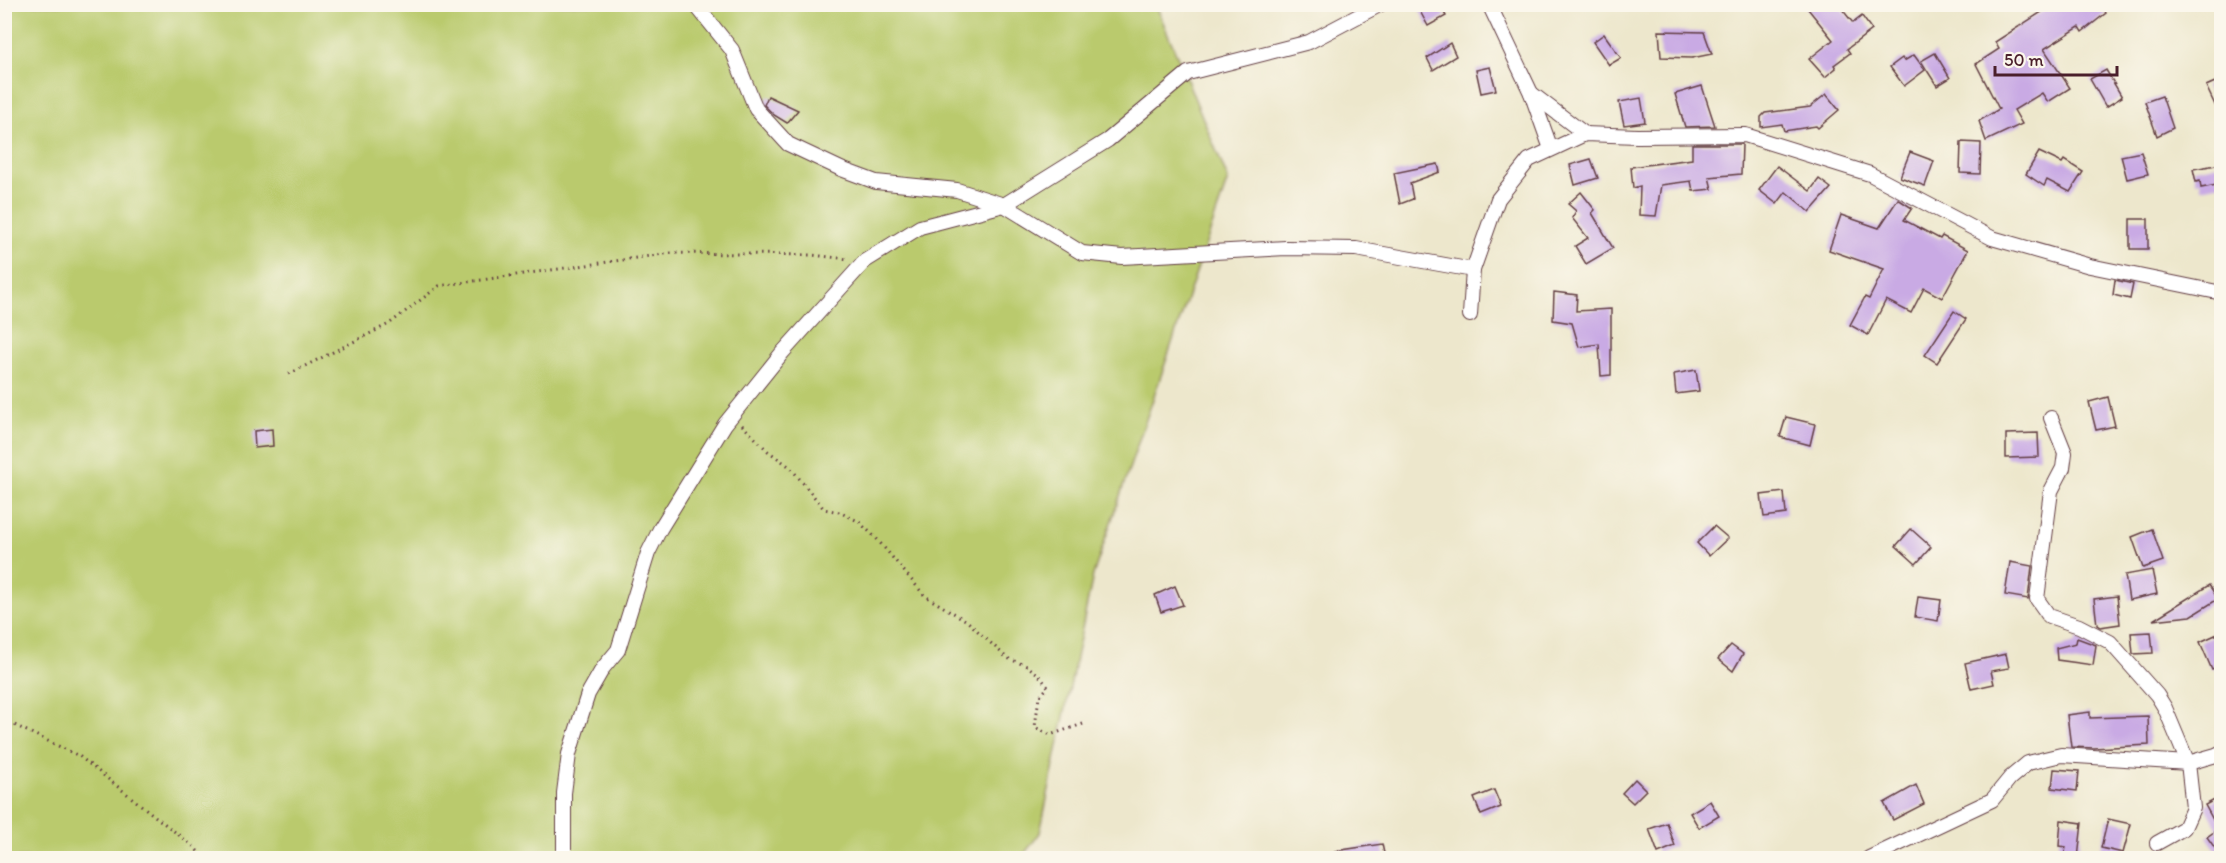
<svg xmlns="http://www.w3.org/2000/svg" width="2226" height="863" viewBox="0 0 2226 863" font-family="Itim,sans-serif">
	<rect width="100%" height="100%" fill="#fbf7ec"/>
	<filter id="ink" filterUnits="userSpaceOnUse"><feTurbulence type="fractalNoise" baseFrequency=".0167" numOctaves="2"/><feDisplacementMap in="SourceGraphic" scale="12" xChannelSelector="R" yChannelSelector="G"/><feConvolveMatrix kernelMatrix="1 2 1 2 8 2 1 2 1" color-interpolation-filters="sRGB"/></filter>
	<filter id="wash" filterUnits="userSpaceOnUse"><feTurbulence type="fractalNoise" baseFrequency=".008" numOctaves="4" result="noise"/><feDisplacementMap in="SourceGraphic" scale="24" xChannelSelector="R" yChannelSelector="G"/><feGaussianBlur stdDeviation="1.35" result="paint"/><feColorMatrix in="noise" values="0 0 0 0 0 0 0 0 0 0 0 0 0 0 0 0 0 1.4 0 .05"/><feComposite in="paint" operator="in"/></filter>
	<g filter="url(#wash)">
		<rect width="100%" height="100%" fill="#ede7cc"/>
		<path fill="#baca6d" stroke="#82744c" stroke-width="1.5" d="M5 5H1156L1228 179 1093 575 1040 833 1021 858H5Z"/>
		<g id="blocks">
			<g fill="#c9aae4">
				<path d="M1416 4H1439L1446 16 1428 26Z"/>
				<path d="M1804 4H1838L1853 23 1862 16 1872 30 1847 49 1850 53 1834 65 1836 68 1825 77 1809 59 1833 40Z"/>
				<path d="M2054 4H2101L2106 13 2082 32 2079 27 2044 49 2070 88 2048 102 2042 93 2014 110 2022 124 1986 141 1979 121 1999 109 1976 64 1999 49 1995 42Z"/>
				<path d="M1659 31 1704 32 1712 54 1692 58 1661 57Z"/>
				<path d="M1604 34 1621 58 1609 65 1593 42Z"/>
				<path d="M1450 43 1456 56 1433 70 1427 58Z"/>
				<path d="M1935 53 1950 78 1937 86 1921 61Z"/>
				<path d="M1914 55 1925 70 1904 86 1890 67 1902 58 1904 61Z"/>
				<path d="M1490 67 1496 90 1481 93 1476 70Z"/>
				<path d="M2106 70 2122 97 2106 107 2090 79Z"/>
				<path d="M2222 79V120L2206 86Z"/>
				<path d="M1702 86 1715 126 1685 127 1675 94Z"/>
				<path d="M1826 94 1839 110 1818 128 1816 126 1784 131 1782 124 1761 127V117L1765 113 1810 107Z"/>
				<path d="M768 96 798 110 787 123 774 115 764 105Z"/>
				<path d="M2162 96 2173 128 2157 136 2145 102Z"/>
				<path d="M1641 98 1645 122 1624 125 1619 102Z"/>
				<path d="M1961 142 1981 143 1980 174 1960 173Z"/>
				<path d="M1692 144H1742L1741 174 1709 177 1712 189 1693 191 1691 181 1661 185 1656 216 1639 215 1640 186 1633 188 1631 167 1692 159Z"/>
				<path d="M1910 152 1934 161 1925 186 1900 177Z"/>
				<path d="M2039 152 2062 163 2064 160 2083 172 2070 192 2047 180 2044 186 2026 174Z"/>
				<path d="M2141 152 2148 174 2127 179 2121 156Z"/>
				<path d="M1591 159 1598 178 1575 185 1570 165Z"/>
				<path d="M1438 164 1440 172 1410 183 1413 199 1400 204 1394 173Z"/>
				<path d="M2222 164V184L2201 188 2200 181 2196 182 2193 169Z"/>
				<path d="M1777 166 1810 191 1819 179 1831 188 1810 212 1786 192 1777 204 1759 190Z"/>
				<path d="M1581 192 1595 210 1592 213 1613 248 1586 264 1575 246 1588 238 1572 218 1576 211 1568 204Z"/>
				<path d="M1898 199 1912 208 1904 220 1940 239 1942 236 1968 250 1942 298 1924 288 1911 313 1886 300 1868 335 1850 325 1865 297 1869 299 1884 269 1829 250 1841 215 1879 228Z"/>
				<rect x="2130" y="219" width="18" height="30"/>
				<path d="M2115 280 2133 284 2130 299 2113 295Z"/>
				<path d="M1554 292 1577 295 1576 311 1611 309V375L1601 376 1599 344 1579 347 1572 323 1553 320Z"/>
				<path d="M1954 311 1966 319 1937 363 1925 355Z"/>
				<path d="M1696 370 1699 391 1676 394 1674 374Z"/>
				<path d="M2108 397 2115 426 2096 430 2089 402Z"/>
				<path d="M1786 417 1815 424 1810 445 1780 437Z"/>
				<path d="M272 429 273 446 255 448 254 431Z"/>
				<path d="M2038 433 2039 457 2006 458V434Z"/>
				<path d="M1784 492 1786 514 1764 517 1761 495Z"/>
				<path d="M1714 526 1728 538 1709 556 1697 543Z"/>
				<path d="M1911 529 1931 547 1916 564 1896 546Z"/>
				<path d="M2152 529 2163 561 2143 568 2132 537Z"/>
				<path d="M2010 562 2032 566 2028 599 2005 595Z"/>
				<path d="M2152 570 2157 594 2129 600 2125 575Z"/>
				<path d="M2209 585 2218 599 2191 616 2153 620Z"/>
				<path d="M1175 586 1183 605 1161 612 1155 595Z"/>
				<path d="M2117 596 2120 624 2100 627 2097 625 2094 599Z"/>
				<path d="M1918 597 1941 600 1938 621 1915 617Z"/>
				<path d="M2151 632 2153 653 2133 654 2131 633Z"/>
				<path d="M2222 632V666L2212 670 2200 642Z"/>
				<path d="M2077 638 2096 645 2093 665 2057 660 2056 648 2076 643Z"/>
				<path d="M1731 645 1743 654 1733 671 1718 659Z"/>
				<path d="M2006 654 2009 668 1991 671 1994 684 1971 689 1965 663Z"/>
				<path d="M2090 712V718L2148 716 2149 745 2094 748 2071 747 2067 715Z"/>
				<path d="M2054 769 2079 771 2077 791 2052 788Z"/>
				<path d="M1635 779 1646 790 1633 803 1622 793Z"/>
				<path d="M1916 785 1924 804 1893 820 1884 803Z"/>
				<path d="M1494 790 1501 807 1481 815 1474 798Z"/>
				<path d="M2222 796V858L2207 837 2218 829 2205 805Z"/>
				<path d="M1710 801 1719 816 1699 828 1690 813Z"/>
				<path d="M2108 819 2131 824 2123 853 2101 848Z"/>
				<path d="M2061 820 2082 823 2078 858H2064L2066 847 2059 846Z"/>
				<path d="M1667 823 1675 846 1658 853 1649 829Z"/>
				<path d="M1382 844 1385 858H1336L1335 851Z"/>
			</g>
		</g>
	</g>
	<g filter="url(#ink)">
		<use href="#blocks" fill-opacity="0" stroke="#623d43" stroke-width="1.5"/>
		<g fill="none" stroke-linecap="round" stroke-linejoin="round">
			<g stroke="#623d43" stroke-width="16">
				<g id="street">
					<path d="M695 4 732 50 756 109 788 144 841 169 876 182 957 190 1004 205 1082 253 1122 257 1286 248 1356 249 1473 270"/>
					<path d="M1489 4 1531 93 1551 149"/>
					<path d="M1531 93 1585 134"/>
					<path d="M1470 315 1473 270 1498 199 1529 160 1585 134 1637 136 1745 135 1870 174 1992 238 2090 266 2222 293"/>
					<path d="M2051 418 2065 453 2063 468 2051 491 2037 599 2049 616 2079 626 2110 642 2157 695 2165 708 2188 763 2193 808 2184 828 2157 843"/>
					<path d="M562 858 564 852V793L569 754 588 694 603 668 618 650 648 553 660 529 725 424 782 353 865 261 920 227 1004 205 1108 140 1188 73 1309 42 1381 4"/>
					<path d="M1869 858 1992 800 2010 778 2028 763 2061 755 2188 763 2216 755 2222 752"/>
				</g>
			</g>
			<g stroke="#623d43" stroke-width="3" stroke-dasharray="1.5 4.5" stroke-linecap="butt">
				<path d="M289 374 389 324 439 286 671 253 812 255 848 259"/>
				<path d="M742 425 768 451 790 467 824 509 839 512 858 521 876 538 925 596 967 621 1007 658 1027 666 1038 674 1048 687 1039 697 1035 727 1050 735 1086 723"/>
				<path d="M4 720 79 756 194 847 204 858"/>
			</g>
			<use href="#street" stroke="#fff" stroke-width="14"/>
		</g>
	</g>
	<rect width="2226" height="863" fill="none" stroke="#fbf7ec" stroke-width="24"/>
	<path d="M1995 66v9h122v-9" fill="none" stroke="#4a1f2b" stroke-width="3"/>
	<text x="2004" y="66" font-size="18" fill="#4a1f2b" stroke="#fbf7ec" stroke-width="4.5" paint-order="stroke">50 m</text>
</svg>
